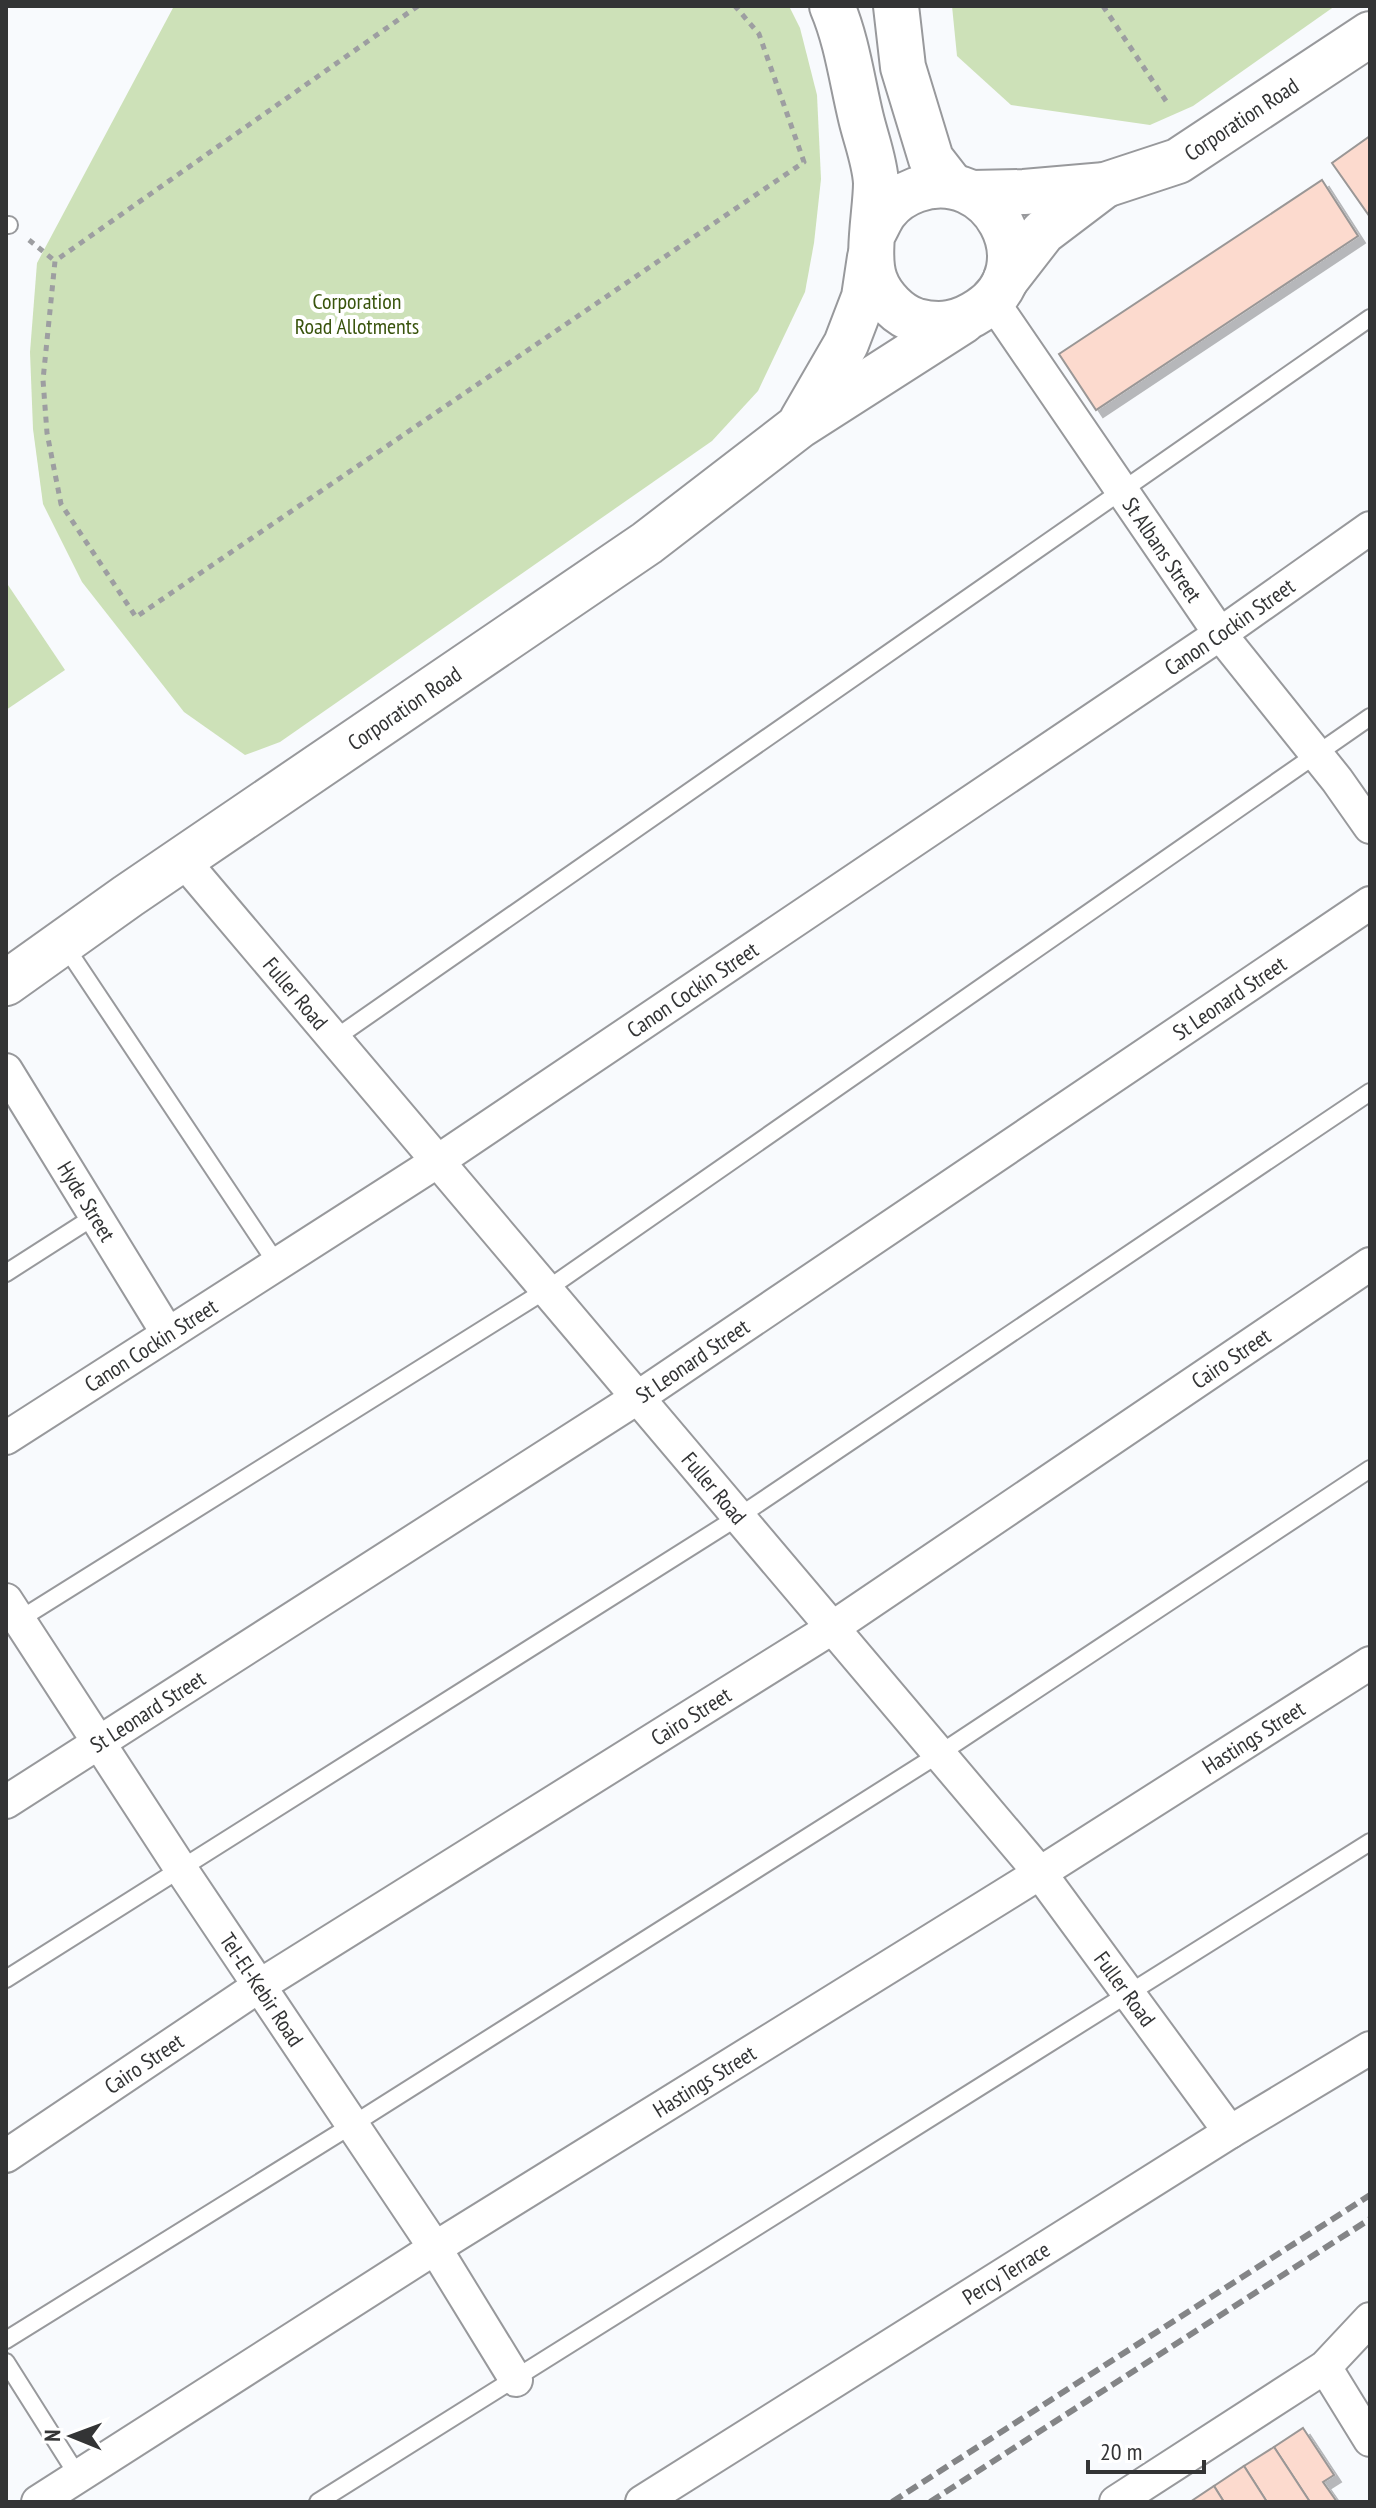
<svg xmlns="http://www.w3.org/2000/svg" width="1376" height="2508" viewBox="0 0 1376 2508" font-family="'PT Sans Narrow',sans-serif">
	<defs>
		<filter id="shadow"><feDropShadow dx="7" dy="7" stdDeviation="0" flood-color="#0004"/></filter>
	</defs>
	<rect width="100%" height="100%" fill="#f8fafd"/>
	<g fill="#cde1b8">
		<path d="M174 6H789L800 28 817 95 821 179 814 243 805 292 758 391 712 441 280 742 245 755 184 712 82 582 43 504 33 429 30 352 37 263Z"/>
		<path d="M952 6H1335L1193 106 1150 125 1011 105 957 56Z"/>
		<path d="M6 582 65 670 6 710Z"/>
	</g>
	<g fill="#fcdace" stroke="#9a9796" stroke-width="2" filter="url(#shadow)">
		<path d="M1370 136V217L1332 163Z"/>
		<path d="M1322 180 1358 236 1096 410 1059 354Z"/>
		<path d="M1303 2428 1334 2475 1323 2482 1337 2502H1310L1274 2447Z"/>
		<path d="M1274 2447 1310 2502H1267L1244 2466Z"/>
		<path d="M1244 2466 1267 2502H1224L1214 2486Z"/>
		<path d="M1214 2486 1224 2502H1190Z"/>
	</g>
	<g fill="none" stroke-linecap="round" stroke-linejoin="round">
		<g stroke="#98999c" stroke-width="20">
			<g id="lane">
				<path d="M6 225H9"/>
				<path d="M63 943 277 1264"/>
				<path d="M334 1039 1370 318"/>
				<path d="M6 1273 95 1216"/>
				<path d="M14 1623 546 1290 1370 717"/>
				<path d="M6 1979 738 1517 1370 1092"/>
				<path d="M6 2340 352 2125 939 1754 1370 1469"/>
				<path d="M6 2362 78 2476"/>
				<path d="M318 2502 1370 1842"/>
			</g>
		</g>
		<g stroke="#98999c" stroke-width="36">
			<g id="street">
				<path id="s1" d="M993 302 1220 634 1337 780 1370 827"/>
				<path id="s2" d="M182 859 1040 1873 1230 2132"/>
				<path id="s3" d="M6 1070 168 1334"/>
				<path id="s4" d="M6 1438 438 1161 1220 634 1370 528"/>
				<path id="s5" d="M6 1600 181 1869 435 2248 516 2380"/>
				<path id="s6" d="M6 1802 637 1398 1370 903"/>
				<path id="s7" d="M6 2156 259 1986 832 1628 1370 1264"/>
				<path d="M1325 2367 1370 2440"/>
				<path id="s8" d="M38 2502 435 2248 1040 1873 1370 1663"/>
				<path id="s9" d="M642 2502 1230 2132 1370 2048"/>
				<path d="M1116 2502 1325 2367 1370 2319"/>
			</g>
		</g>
		<g stroke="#98999c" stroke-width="48">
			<g id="secondary">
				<path d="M832 6C847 41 852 81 861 118 866 139 875 162 876 183 876 210 866 256 875 280 881 297 899 316 917 321 941 327 959 324 980 310 1047 266 991 163 916 190 905 194 893 202 886 211 881 217 878 225 874 232"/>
				<path d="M896 6 903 67 931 159 952 186"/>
				<path id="s10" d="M972 193 1024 192 1105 185 1178 161 1370 34"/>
				<path d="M1005 281 1043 232 1105 185"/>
				<path d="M802 420 846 344 864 297 870 257"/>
				<path id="s11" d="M6 983 128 896 647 543 799 426 963 321"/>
			</g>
		</g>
		<g stroke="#9d9ea1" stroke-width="5" stroke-dasharray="6 6" stroke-linecap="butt">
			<path d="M418 6 55 261 43 380 47 433 61 504 136 617 804 162 759 34 735 6"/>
			<path d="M1103 6 1168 104"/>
			<path d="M29 240 55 261"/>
		</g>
		<use href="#lane" stroke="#fff" stroke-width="16"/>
		<use href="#street" stroke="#fff" stroke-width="32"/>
		<use href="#secondary" stroke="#fff" stroke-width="44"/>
		<g stroke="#848587" stroke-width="6" stroke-dasharray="12 6" stroke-linecap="butt">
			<path d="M892 2502 1370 2195"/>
			<path d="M930 2502 1370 2219"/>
		</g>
	</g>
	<g text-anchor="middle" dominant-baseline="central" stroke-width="8" stroke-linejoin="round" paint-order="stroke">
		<g font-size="22" fill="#333435" stroke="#fff">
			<text stroke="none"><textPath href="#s10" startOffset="286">Corporation Road</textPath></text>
			<text stroke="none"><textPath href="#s1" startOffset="300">St Albans Street</textPath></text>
			<text stroke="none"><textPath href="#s4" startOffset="1468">Canon Cockin Street</textPath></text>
			<text stroke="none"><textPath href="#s11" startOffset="484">Corporation Road</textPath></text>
			<text stroke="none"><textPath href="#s4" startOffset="820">Canon Cockin Street</textPath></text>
			<text stroke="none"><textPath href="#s2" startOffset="176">Fuller Road</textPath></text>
			<text stroke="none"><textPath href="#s6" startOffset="1464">St Leonard Street</textPath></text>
			<text stroke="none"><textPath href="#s3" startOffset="154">Hyde Street</textPath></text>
			<text stroke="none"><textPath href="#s4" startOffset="172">Canon Cockin Street</textPath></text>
			<text stroke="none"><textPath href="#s7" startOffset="1462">Cairo Street</textPath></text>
			<text stroke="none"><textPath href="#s6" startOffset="816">St Leonard Street</textPath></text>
			<text stroke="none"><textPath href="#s2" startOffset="824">Fuller Road</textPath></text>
			<text stroke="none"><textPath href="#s6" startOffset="168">St Leonard Street</textPath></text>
			<text stroke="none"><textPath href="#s7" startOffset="814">Cairo Street</textPath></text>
			<text stroke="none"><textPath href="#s8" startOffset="1436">Hastings Street</textPath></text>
			<text stroke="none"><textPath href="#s5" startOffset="466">Tel-El-Kebir Road</textPath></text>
			<text stroke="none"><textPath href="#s2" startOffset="1472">Fuller Road</textPath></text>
			<text stroke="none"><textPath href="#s7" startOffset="166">Cairo Street</textPath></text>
			<text stroke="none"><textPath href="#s8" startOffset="788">Hastings Street</textPath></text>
			<text stroke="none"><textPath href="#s9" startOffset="430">Percy Terrace</textPath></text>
		</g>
		<g font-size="22" fill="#39540d" stroke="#fff">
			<text x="357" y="301">Corporation<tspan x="357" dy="25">Road Allotments</tspan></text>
		</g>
	</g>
	<rect width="1376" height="2508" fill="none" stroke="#333435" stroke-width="16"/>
	<g transform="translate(72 2436) rotate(271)" stroke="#ffffff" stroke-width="6" paint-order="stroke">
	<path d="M0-6L14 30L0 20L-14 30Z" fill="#333435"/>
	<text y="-12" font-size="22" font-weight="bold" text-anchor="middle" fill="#333435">N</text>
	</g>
	<path d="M1088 2460v12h116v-12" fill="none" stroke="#333435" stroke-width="4"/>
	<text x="1100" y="2460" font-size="24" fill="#333435" stroke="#ffffff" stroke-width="6" paint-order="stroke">20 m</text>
</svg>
